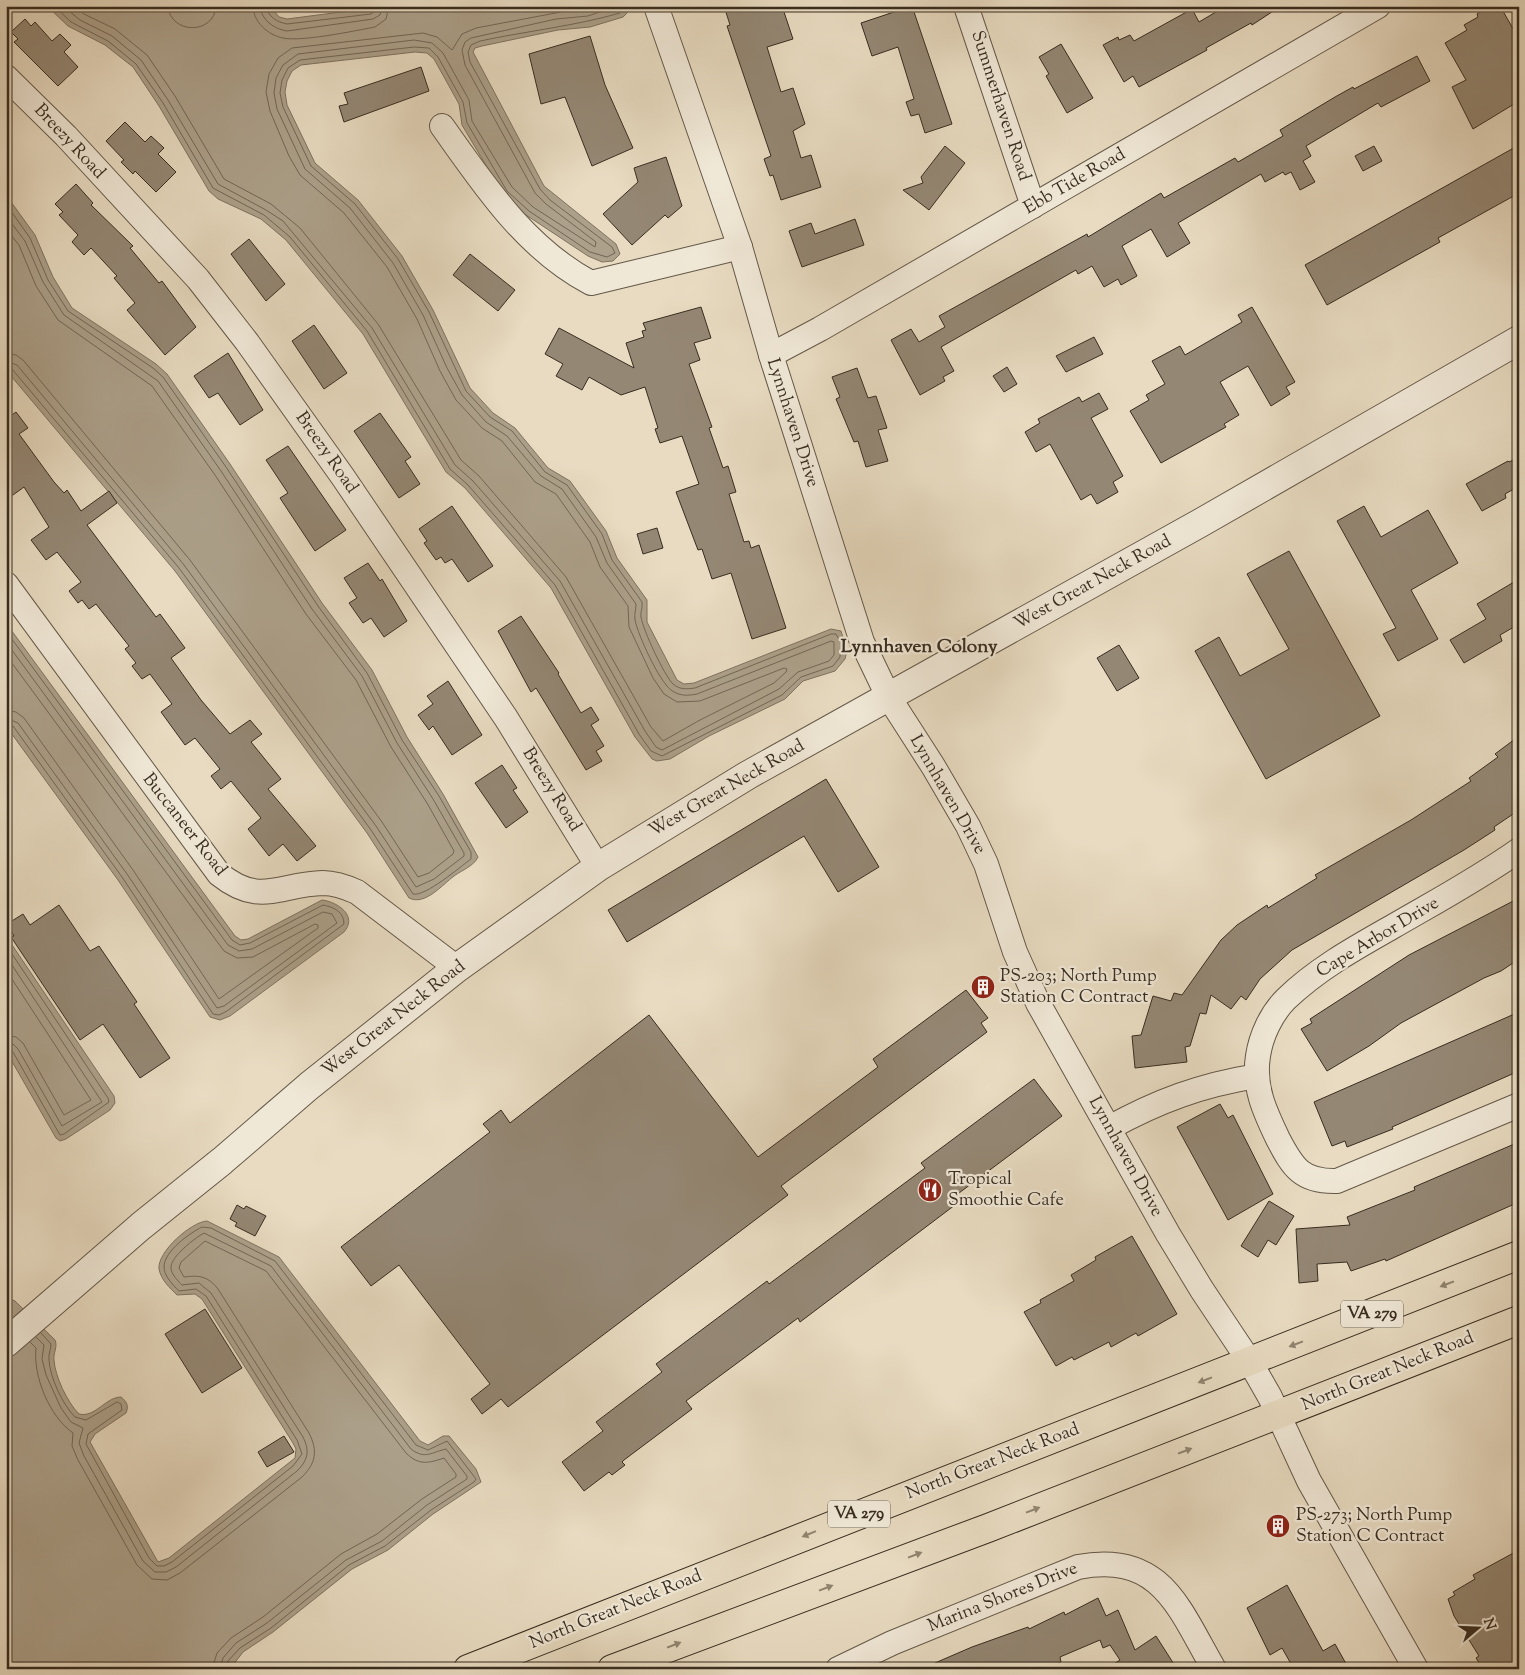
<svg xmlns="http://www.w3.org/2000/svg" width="1525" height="1675" viewBox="0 0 1525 1675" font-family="'Sorts Mill Goudy',serif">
	<rect width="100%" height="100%" fill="#e8dbc1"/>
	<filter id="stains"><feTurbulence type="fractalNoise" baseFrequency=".004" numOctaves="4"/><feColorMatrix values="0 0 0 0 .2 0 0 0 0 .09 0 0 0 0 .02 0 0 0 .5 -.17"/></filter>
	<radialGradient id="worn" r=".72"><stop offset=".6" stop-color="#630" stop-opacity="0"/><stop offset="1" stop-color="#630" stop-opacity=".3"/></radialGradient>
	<g fill="#aca08a" stroke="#7e7260">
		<path d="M47 6H183L189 9 201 6H270L279 17 287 19 387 6H628L627 13 623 17 590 27 558 30 482 46 475 48 473 52 544 186 616 244 620 254 613 261 602 262 588 256 526 215 503 194 462 125 459 104 434 59 427 53 415 52 301 65 292 71 287 81 285 92 287 105 315 163 358 200 402 256 433 310 470 388 493 413 515 428 548 468 570 481 606 531 617 558 647 600V622L677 680 684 684 694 683 831 629 841 631 847 651 845 659 835 671 803 681 785 699 709 736 670 759 657 761 652 759 635 737 551 588 465 488 446 472 363 334 286 240 261 219 218 199 209 191 159 106 133 67 105 45 68 26Z"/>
		<path d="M6 195 35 235 53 277 72 308 156 364 167 374 230 464 322 603 372 670 407 737 443 794 478 857C474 866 462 870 454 876 442 885 425 906 409 898L367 833 175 571 6 370Z"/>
		<path d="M6 623 235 936 241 940 248 939 322 900C338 902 358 916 344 932L230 1016 220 1020 210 1017 118 880 6 726Z"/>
		<path d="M6 936 114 1096 115 1103 110 1110 66 1139 60 1141 56 1138 6 1051Z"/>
		<path d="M207 1221 279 1257 420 1441 428 1445 443 1436H449L476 1469 481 1482 433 1514 388 1550 352 1569 273 1632 243 1652 230 1669H6V1297L15 1301 55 1340C58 1347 53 1353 54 1360 55 1376 67 1402 79 1414 95 1418 106 1397 121 1397 127 1402 129 1406 126 1413L95 1434 90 1442 158 1562 169 1558 295 1458 296 1449 293 1443 202 1299 195 1294 177 1295C170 1288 161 1280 159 1269 157 1252 191 1222 207 1221Z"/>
	</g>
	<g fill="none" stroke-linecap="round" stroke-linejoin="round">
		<g stroke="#726655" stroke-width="1">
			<path d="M54 6 71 22 108 41 136 64 163 103 213 188 264 215 290 237 367 331 450 469 468 485 555 585 639 734 651 751 662 756 782 695 801 677 833 666 840 657 841 643 836 634H831L695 688C687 689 680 690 673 684 664 675 643 630 641 617 640 612 643 608 642 602L612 560 602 534 567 485 545 472 512 431 490 417 466 391 429 312 398 259 355 204 311 166 283 107 280 93 282 80 288 68 300 60 414 47 429 48 438 57 463 102 467 123 507 191 529 211 590 252 607 257 615 253 612 247 550 200 540 189 470 62 468 52 471 45 480 41C527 31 575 26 620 13L623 6"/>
			<path d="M63 6 80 20 112 36 141 60 168 100 218 184 266 210 283 221 372 328 455 465 473 481 560 581 645 731 656 747 662 750 779 689 798 672 829 661 834 655V642L831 641 697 694C687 696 679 696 671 690 659 681 638 635 635 620 634 614 636 610 636 604L607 563 596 537 562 489 541 476 507 436 486 422 462 395 447 368 423 315 393 263 350 208 305 169 277 109 274 93 276 78 283 65 298 54 414 40 432 43 443 53 469 100 472 121 512 187 533 207 595 247 596 242 546 204 535 193 465 65 462 50 465 42 471 38 556 19 588 16 617 6"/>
			<path d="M74 6 84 14 115 29 147 55 175 96 224 179 271 204 300 228 378 324 461 460 479 476 566 577 651 727 663 741 700 720 774 683 786 672 787 669 784 668 700 701 677 702 664 694 653 678 629 627 628 606 600 567 590 542 556 494 535 482 502 441 482 428 456 400 440 371 417 319 387 267 344 213 300 175 289 156 270 111 266 92 269 74 278 58 292 48 423 33 437 37 452 50 462 34 476 28 593 6"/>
			<path d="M168 6C170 35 215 35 216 6"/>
			<path d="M253 6C253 22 268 35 283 38 301 42 354 31 375 27L386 19 389 6"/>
			<path d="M260 6C261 20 274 29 287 31L373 19 380 15 382 6"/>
			<path d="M266 6C268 17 277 22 287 24L371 14 375 11V6"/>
			<path d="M6 204 30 238 48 280 68 311 153 368 163 377 226 467 318 606 367 673 402 740 439 796 471 852V859C460 867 425 897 413 894L371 830 179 568 12 369 6 367"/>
			<path d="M6 216 25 241 43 282 64 315 158 381 221 471 312 609 362 676 397 743 433 799 464 853V856L434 879 416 887 376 826 184 565 17 365 6 361"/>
			<path d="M6 229 19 245 36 286 58 320 152 386 215 475 306 614 356 680 391 747 427 803 454 851 453 854 429 873 418 877 382 822 190 560 23 360 16 355 6 353"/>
			<path d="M6 631 232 940 240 945 250 943 323 905C334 907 344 912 344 924L227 1011 219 1015 213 1014 122 877 13 726 6 724"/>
			<path d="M6 642 228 945 239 951 252 949 323 912 332 914 337 923 224 1006 217 1008 127 874 18 723 6 718"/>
			<path d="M6 655 224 951 237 958 253 957 315 924 318 925V928L219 999 133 870 24 718 16 712 6 710"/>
			<path d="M6 945 108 1098 109 1102 64 1134 60 1135 13 1052 6 1049"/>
			<path d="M6 956 102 1102 62 1126 18 1049 13 1044 6 1043"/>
			<path d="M6 970 91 1100 64 1115 23 1043 16 1037 6 1035"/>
			<path d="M41 1333 51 1344C51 1349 48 1355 49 1360 50 1378 63 1405 75 1417L86 1420 117 1402 121 1404 122 1410 88 1434 86 1444 149 1558 157 1566H164L172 1562 293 1466 302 1454 297 1440 206 1296 196 1289 179 1291C173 1285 164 1276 164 1267 164 1251 190 1233 202 1227L211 1228 275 1261 416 1445 428 1450 447 1441 476 1479 474 1482 431 1510 385 1546 349 1565 271 1628 240 1648 228 1661 226 1669"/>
			<path d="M36 1337 44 1345 42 1359 46 1375 61 1408 71 1422 83 1428 79 1443 84 1456 143 1561 155 1572H166L176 1567 297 1471C308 1460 310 1451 303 1437L211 1293 199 1283 182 1285C178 1281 171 1274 171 1268 170 1257 195 1238 204 1233L271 1266 411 1449C425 1460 432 1452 446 1449L467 1476V1479L427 1505 382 1541 346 1560 267 1623 236 1643 223 1658 220 1669"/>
			<path d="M30 1342 36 1348C33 1376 49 1416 73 1433L72 1446 78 1460 137 1565 152 1579 167 1580 180 1573 302 1477C316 1463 318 1451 309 1433L218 1289C208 1276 199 1275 184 1277L179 1268 181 1262 205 1241 266 1271 406 1453C419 1466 429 1463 444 1458L456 1474V1477L422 1499 377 1534 341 1554 263 1617 231 1638 217 1653 212 1669"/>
		</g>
	</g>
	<g fill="#948774" stroke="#382d20">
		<path d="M724 6H782L793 39 767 47 781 92 793 88 805 124 793 131 801 158 811 155 821 187 781 200 773 175 770 176 764 159 771 156 727 26 730 25Z"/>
		<path d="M912 6 952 124 925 133 919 114 911 116 906 102 914 99 898 47 872 56 861 23Z"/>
		<path d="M1226 6H1281L1252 25 1251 23 1206 48 1207 50 1139 87 1133 76 1124 82 1103 45 1118 37 1119 40 1130 35 1134 41 1192 9 1199 22Z"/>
		<path d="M1489 6H1500L1519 39V101L1473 129 1452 87 1466 80 1445 43 1467 30 1464 25 1478 17 1477 14Z"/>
		<path d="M25 19 31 26 35 22 52 41 60 34 71 45 64 52 78 67 58 86 14 42 18 39 11 32Z"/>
		<path d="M590 36 605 85 633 148 592 166 565 97 541 104 529 54Z"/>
		<path d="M1061 44 1093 98 1067 113 1046 76 1049 74 1039 57Z"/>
		<path d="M1417 56 1430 81 1381 107 1378 103 1306 146 1311 156 1303 161 1315 182 1300 190 1291 172 1285 175 1283 172 1265 182 1261 174 1178 223 1190 243 1167 257 1151 229 1122 246 1137 276 1121 285 1118 279 1104 287 1092 266 1078 274 1076 270 941 347 954 371 943 377 945 381 920 395 891 340 911 329 919 342 945 327 939 316 1087 234 1088 237 1161 193 1164 198 1235 158 1238 162 1283 136 1280 130 1335 97 1353 87 1354 89Z"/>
		<path d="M421 67 429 91 344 122 339 106 348 104 344 93Z"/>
		<path d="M125 122 145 142 151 136 164 148 158 154 176 172 156 192 135 171 133 174 121 162 124 160 106 141Z"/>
		<path d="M1519 145V193L1438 238 1440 242 1327 305 1305 265Z"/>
		<path d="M945 146 965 163 929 210 903 190 923 183 921 177Z"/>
		<path d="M1374 146 1382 161 1363 171 1355 156Z"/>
		<path d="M666 157 682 206 668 218 665 215 632 245 603 214 638 182 634 168Z"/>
		<path d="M76 184 93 203 91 205 133 246 130 248 159 283 162 281 196 327 165 355 127 310 135 303 114 278 117 276 91 248 84 255 72 242 78 235 59 215 63 212 55 204Z"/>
		<path d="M855 219 864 245 802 267 789 231 811 223 815 234Z"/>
		<path d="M249 239 285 284 266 301 231 254Z"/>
		<path d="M470 254 515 290 498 311 453 275Z"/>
		<path d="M701 307 711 338 694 343 700 360 689 364 712 427 709 428 723 468 728 466 736 492 729 494 744 542 749 541 751 548 759 545 786 628 752 639 731 573 712 579 702 549 698 550 676 492 699 484 682 436 660 443 655 429 658 428 645 387 621 395 589 377 582 390 556 376 563 364 545 354 559 328 634 368 626 343 644 337 642 331 646 330 643 323Z"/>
		<path d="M1252 307 1295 382 1286 387 1290 394 1271 406 1248 366 1220 382 1239 415 1224 424 1226 427 1161 463 1130 411 1149 400 1146 395 1165 384 1152 361 1180 346 1185 355 1242 322 1238 315Z"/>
		<path d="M314 325 347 373 324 389 292 341Z"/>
		<path d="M1094 337 1103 354 1066 372 1056 356Z"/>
		<path d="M228 353 263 410 240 425 218 393 209 398 194 376Z"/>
		<path d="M1007 367 1017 384 1004 392 993 376Z"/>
		<path d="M857 368 868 398 876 396 887 428 878 430 888 461 866 467 858 441 854 442 836 399 840 397 832 377Z"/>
		<path d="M1099 393 1108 409 1091 418 1123 476 1113 482 1118 492 1097 504 1091 494 1081 500 1050 444 1036 452 1025 432 1040 423 1038 419 1079 397 1082 402Z"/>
		<path d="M16 412 28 428 19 434 54 482 64 493 67 490 81 511 109 491 117 503 87 525 156 617 160 614 185 648 171 658 201 700 230 734 250 720 262 734 251 742 281 779 268 789 316 846 297 861 283 844 269 856 248 829 261 818 231 781 221 789 211 776 220 769 195 738 185 745 161 712 172 704 150 674 142 679 132 666 136 663 125 649 129 646 96 604 89 609 82 600 78 603 69 591 81 582 57 552 46 560 31 540 49 527 24 487 6 500V416L8 418Z"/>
		<path d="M380 413 411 457 405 461 420 484 399 498 354 431Z"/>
		<path d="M288 446 346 530 315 551 280 498 288 493 266 460Z"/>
		<path d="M1519 457V486L1505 494 1506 498 1482 511 1466 484 1508 461 1509 462Z"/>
		<path d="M452 506 493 566 468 582 452 559 445 563 441 557 436 560 424 543 427 541 419 529Z"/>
		<path d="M1364 506 1381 537 1428 510 1458 563 1411 590 1438 639 1398 661 1383 634 1396 628 1337 521Z"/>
		<path d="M657 528 663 548 643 554 637 534Z"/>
		<path d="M1289 551 1380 716 1266 779 1195 651 1219 637 1240 676 1289 649 1247 574Z"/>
		<path d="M368 563 380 581 382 579 407 621 384 637 371 618 363 623 349 603 357 598 344 578Z"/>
		<path d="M1519 579V624L1500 635 1502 641 1464 663 1450 640 1486 619 1477 604Z"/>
		<path d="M521 616 559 673 558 674 581 713 591 707 599 720 591 725 604 746 596 751 602 761 586 770 536 688 531 692 498 631Z"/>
		<path d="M1119 645 1139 678 1117 691 1097 658Z"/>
		<path d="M448 681 482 735 452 755 433 726 429 730 418 715 433 704 427 696Z"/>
		<path d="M1519 736V810L1494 827 1495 830 1464 850 1292 950 1260 979 1246 1000 1241 996 1231 1009 1211 995 1206 1014 1200 1013 1190 1046 1185 1047 1187 1062 1135 1068 1132 1036 1141 1035 1153 996 1171 1001 1174 993 1182 995 1221 940 1237 925 1267 905 1268 908 1317 878 1315 875 1411 820 1471 781 1469 778 1498 757 1495 754Z"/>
		<path d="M502 765 517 788 513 790 528 812 506 828 475 783Z"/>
		<path d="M826 779 879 867 838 892 804 836 627 942 608 910Z"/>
		<path d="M1519 898V959L1501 971 1484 978 1401 1023 1369 1046 1327 1071 1301 1029 1312 1023 1310 1019 1409 955Z"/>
		<path d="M59 905 90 951 99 946 137 1002 134 1004 170 1058 140 1078 103 1024 80 1040 11 937 14 936 7 924 23 914 30 925Z"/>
		<path d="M966 990 988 1018 981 1023 987 1032 781 1186 788 1195 508 1407 501 1399 482 1414 471 1399 490 1384 399 1265 371 1286 341 1247 490 1132 483 1124 501 1110 510 1123 649 1015 758 1157 878 1067 873 1059Z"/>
		<path d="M1519 1012V1071L1392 1127 1393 1129 1347 1147 1345 1141 1332 1146 1314 1102Z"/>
		<path d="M1034 1079 1062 1116 951 1199 955 1205 800 1322 798 1318 686 1401 692 1409 624 1460 622 1462 625 1465 612 1475 609 1472 584 1491 562 1462 603 1431 596 1422 662 1372 656 1364 767 1281 769 1284 925 1168 921 1163Z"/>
		<path d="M1220 1104 1228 1118 1233 1115 1273 1194 1228 1220 1177 1127Z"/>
		<path d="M1519 1142V1202L1386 1261 1385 1259 1351 1271 1347 1262 1317 1264 1318 1281 1299 1283 1296 1229 1350 1225 1347 1217 1415 1190 1414 1187Z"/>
		<path d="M1269 1201 1294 1216 1276 1245 1268 1240 1258 1257 1241 1246Z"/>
		<path d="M237 1205 244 1209 246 1206 266 1216 255 1236 235 1226 237 1223 230 1219Z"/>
		<path d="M1132 1236 1177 1314 1138 1336 1136 1333 1111 1347 1109 1342 1074 1360 1072 1357 1056 1366 1024 1312 1041 1303 1040 1300 1074 1281 1071 1275 1096 1260 1095 1257Z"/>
		<path d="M205 1309 242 1368 202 1393 165 1334Z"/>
		<path d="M284 1436 294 1452 267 1467 258 1452Z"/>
		<path d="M1519 1550V1669H1483L1476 1658 1479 1656 1454 1616 1448 1599 1455 1595 1453 1592 1475 1579 1473 1575Z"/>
		<path d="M1287 1585 1323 1651 1335 1644 1349 1669H1294L1282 1648 1270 1655 1247 1608Z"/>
		<path d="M1098 1598 1106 1616 1118 1610 1135 1650 1156 1636 1177 1669H1106L1120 1660 1110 1645 1103 1648 1100 1640 1060 1657 1061 1662 1045 1669H921L972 1647 1028 1627 1029 1629 1064 1612 1065 1615Z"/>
	</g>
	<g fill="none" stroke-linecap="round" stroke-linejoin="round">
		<g stroke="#645848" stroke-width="26">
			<g id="minor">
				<path d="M656 6 740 247 771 355 862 642 888 696 933 766 968 826 986 864 1015 952 1038 1003 1168 1234 1202 1290 1250 1362 1270 1397 1309 1481 1416 1669"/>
				<path d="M966 6 1033 206"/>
				<path d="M6 77 66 136 198 279 247 342 343 477 506 718 598 867"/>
				<path d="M442 126C484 185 525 248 591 283L740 247"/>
				<path d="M771 355 820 329 1378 6"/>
				<path d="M6 584 219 874C260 907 279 884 323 883 335 883 346 887 357 892L457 968"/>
				<path d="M1519 850C1478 879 1435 902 1392 927 1355 948 1317 969 1286 999 1271 1014 1261 1036 1258 1056 1253 1087 1265 1112 1278 1139 1293 1168 1302 1182 1337 1181L1519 1105"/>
				<path d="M1109 1128C1158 1101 1201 1085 1257 1076"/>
				<path d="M838 1669 892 1643 1078 1567C1162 1551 1179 1609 1214 1669"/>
			</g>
		</g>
		<g stroke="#645848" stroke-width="30">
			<path id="tertiary" d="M6 1343 141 1226 222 1161 309 1086 457 968 598 867 748 775 1202 522 1519 340"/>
		</g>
		<g stroke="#382d20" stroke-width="30">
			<g id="primary">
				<path d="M468 1669 1519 1255"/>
				<path d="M612 1669 988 1528 1519 1320"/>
			</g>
		</g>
		<use href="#minor" stroke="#f0e8d7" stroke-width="24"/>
		<use href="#tertiary" stroke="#f0e8d7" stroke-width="28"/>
		<use href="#primary" stroke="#e8dbc1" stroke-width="28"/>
	</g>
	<defs><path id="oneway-solid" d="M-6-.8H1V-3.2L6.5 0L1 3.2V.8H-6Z" transform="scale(1.25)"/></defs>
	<g fill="#908470">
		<use href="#oneway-solid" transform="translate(1447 1284) rotate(159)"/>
		<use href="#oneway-solid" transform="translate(1296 1344) rotate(159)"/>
		<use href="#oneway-solid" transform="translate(1205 1380) rotate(159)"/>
		<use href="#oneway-solid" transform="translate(1185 1451) rotate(-21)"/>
		<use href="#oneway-solid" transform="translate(1033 1510) rotate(-21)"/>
		<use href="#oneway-solid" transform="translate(809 1534) rotate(158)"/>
		<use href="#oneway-solid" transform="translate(915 1555) rotate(-21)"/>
		<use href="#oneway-solid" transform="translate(826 1588) rotate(-21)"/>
		<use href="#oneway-solid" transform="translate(674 1645) rotate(-21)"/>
	</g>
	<defs>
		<g id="building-disc" transform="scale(1.25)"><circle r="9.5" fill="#8f2418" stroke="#f0e8d7"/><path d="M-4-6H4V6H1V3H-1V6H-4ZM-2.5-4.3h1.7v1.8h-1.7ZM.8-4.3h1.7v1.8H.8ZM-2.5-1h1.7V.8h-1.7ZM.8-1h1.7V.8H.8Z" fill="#fff"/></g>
		<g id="restaurant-disc" transform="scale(1.25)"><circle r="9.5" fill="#8f2418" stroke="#f0e8d7"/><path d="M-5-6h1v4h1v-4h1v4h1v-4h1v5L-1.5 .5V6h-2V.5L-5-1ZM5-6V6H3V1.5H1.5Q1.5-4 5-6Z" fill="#fff"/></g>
	</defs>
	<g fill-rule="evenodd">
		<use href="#building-disc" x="983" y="987"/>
		<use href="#restaurant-disc" x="930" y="1190"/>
		<use href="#building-disc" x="1278" y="1526"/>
	</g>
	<g text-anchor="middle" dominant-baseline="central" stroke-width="4.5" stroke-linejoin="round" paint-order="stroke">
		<g fill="#f0e8d7" stroke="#6f6557" stroke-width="1">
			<rect x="1341" y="1300.5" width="62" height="27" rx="4"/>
			<rect x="828" y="1500.5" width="62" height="27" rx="4"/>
		</g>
		<g font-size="16" font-weight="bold" fill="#382d20">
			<text x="1372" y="1314">VA 279</text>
			<text x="859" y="1514">VA 279</text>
		</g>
		<g font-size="18" fill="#382d20" stroke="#f0e8d7">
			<text transform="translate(1000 106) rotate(72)">Summerhaven Road</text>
			<text transform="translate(69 142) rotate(47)">Breezy Road</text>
			<text transform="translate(1075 182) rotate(-30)">Ebb Tide Road</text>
			<text transform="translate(792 423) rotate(72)">Lynnhaven Drive</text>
			<text transform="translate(326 453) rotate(55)">Breezy Road</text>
			<text transform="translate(1093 583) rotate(-29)">West Great Neck Road</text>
			<text transform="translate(727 789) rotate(-30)">West Great Neck Road</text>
			<text transform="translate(551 790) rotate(58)">Breezy Road</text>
			<text transform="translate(947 795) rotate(60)">Lynnhaven Drive</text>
			<text transform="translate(184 825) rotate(52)">Buccaneer Road</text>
			<text transform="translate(1378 938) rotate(-31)">Cape Arbor Drive</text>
			<text transform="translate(394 1019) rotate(-38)">West Great Neck Road</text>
			<text transform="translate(1125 1157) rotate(61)">Lynnhaven Drive</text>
			<text transform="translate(1388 1372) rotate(-22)">North Great Neck Road</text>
			<text transform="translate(993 1462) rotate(-21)">North Great Neck Road</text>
			<text transform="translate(1003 1598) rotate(-22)">Marina Shores Drive</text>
			<text transform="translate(616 1610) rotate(-22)">North Great Neck Road</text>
		</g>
		<g font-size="18" fill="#382d20" stroke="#f0e8d7" text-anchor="start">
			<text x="1000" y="977">PS-203; North Pump<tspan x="1000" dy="21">Station C Contract</tspan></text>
			<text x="948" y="1180">Tropical<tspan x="948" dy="21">Smoothie Cafe</tspan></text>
			<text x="1296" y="1516">PS-273; North Pump<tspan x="1296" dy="21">Station C Contract</tspan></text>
		</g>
		<g font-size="19" font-weight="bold" fill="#382d20" stroke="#f0e8d7">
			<text x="919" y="647">Lynnhaven Colony</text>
		</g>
	</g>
	<rect width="1525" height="1675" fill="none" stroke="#e8dbc1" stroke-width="25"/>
	<rect x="8" y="8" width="1510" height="1660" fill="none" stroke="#382d20" stroke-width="2.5"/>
	<rect x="12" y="12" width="1500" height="1650" fill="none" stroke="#382d20"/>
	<g transform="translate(1478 1628) rotate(71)" stroke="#f0e8d7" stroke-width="4" paint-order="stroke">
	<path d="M0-4L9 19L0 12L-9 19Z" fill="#382d20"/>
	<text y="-8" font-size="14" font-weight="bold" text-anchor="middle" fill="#382d20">N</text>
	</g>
	<rect width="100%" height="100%" filter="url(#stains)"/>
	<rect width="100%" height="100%" fill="url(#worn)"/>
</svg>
